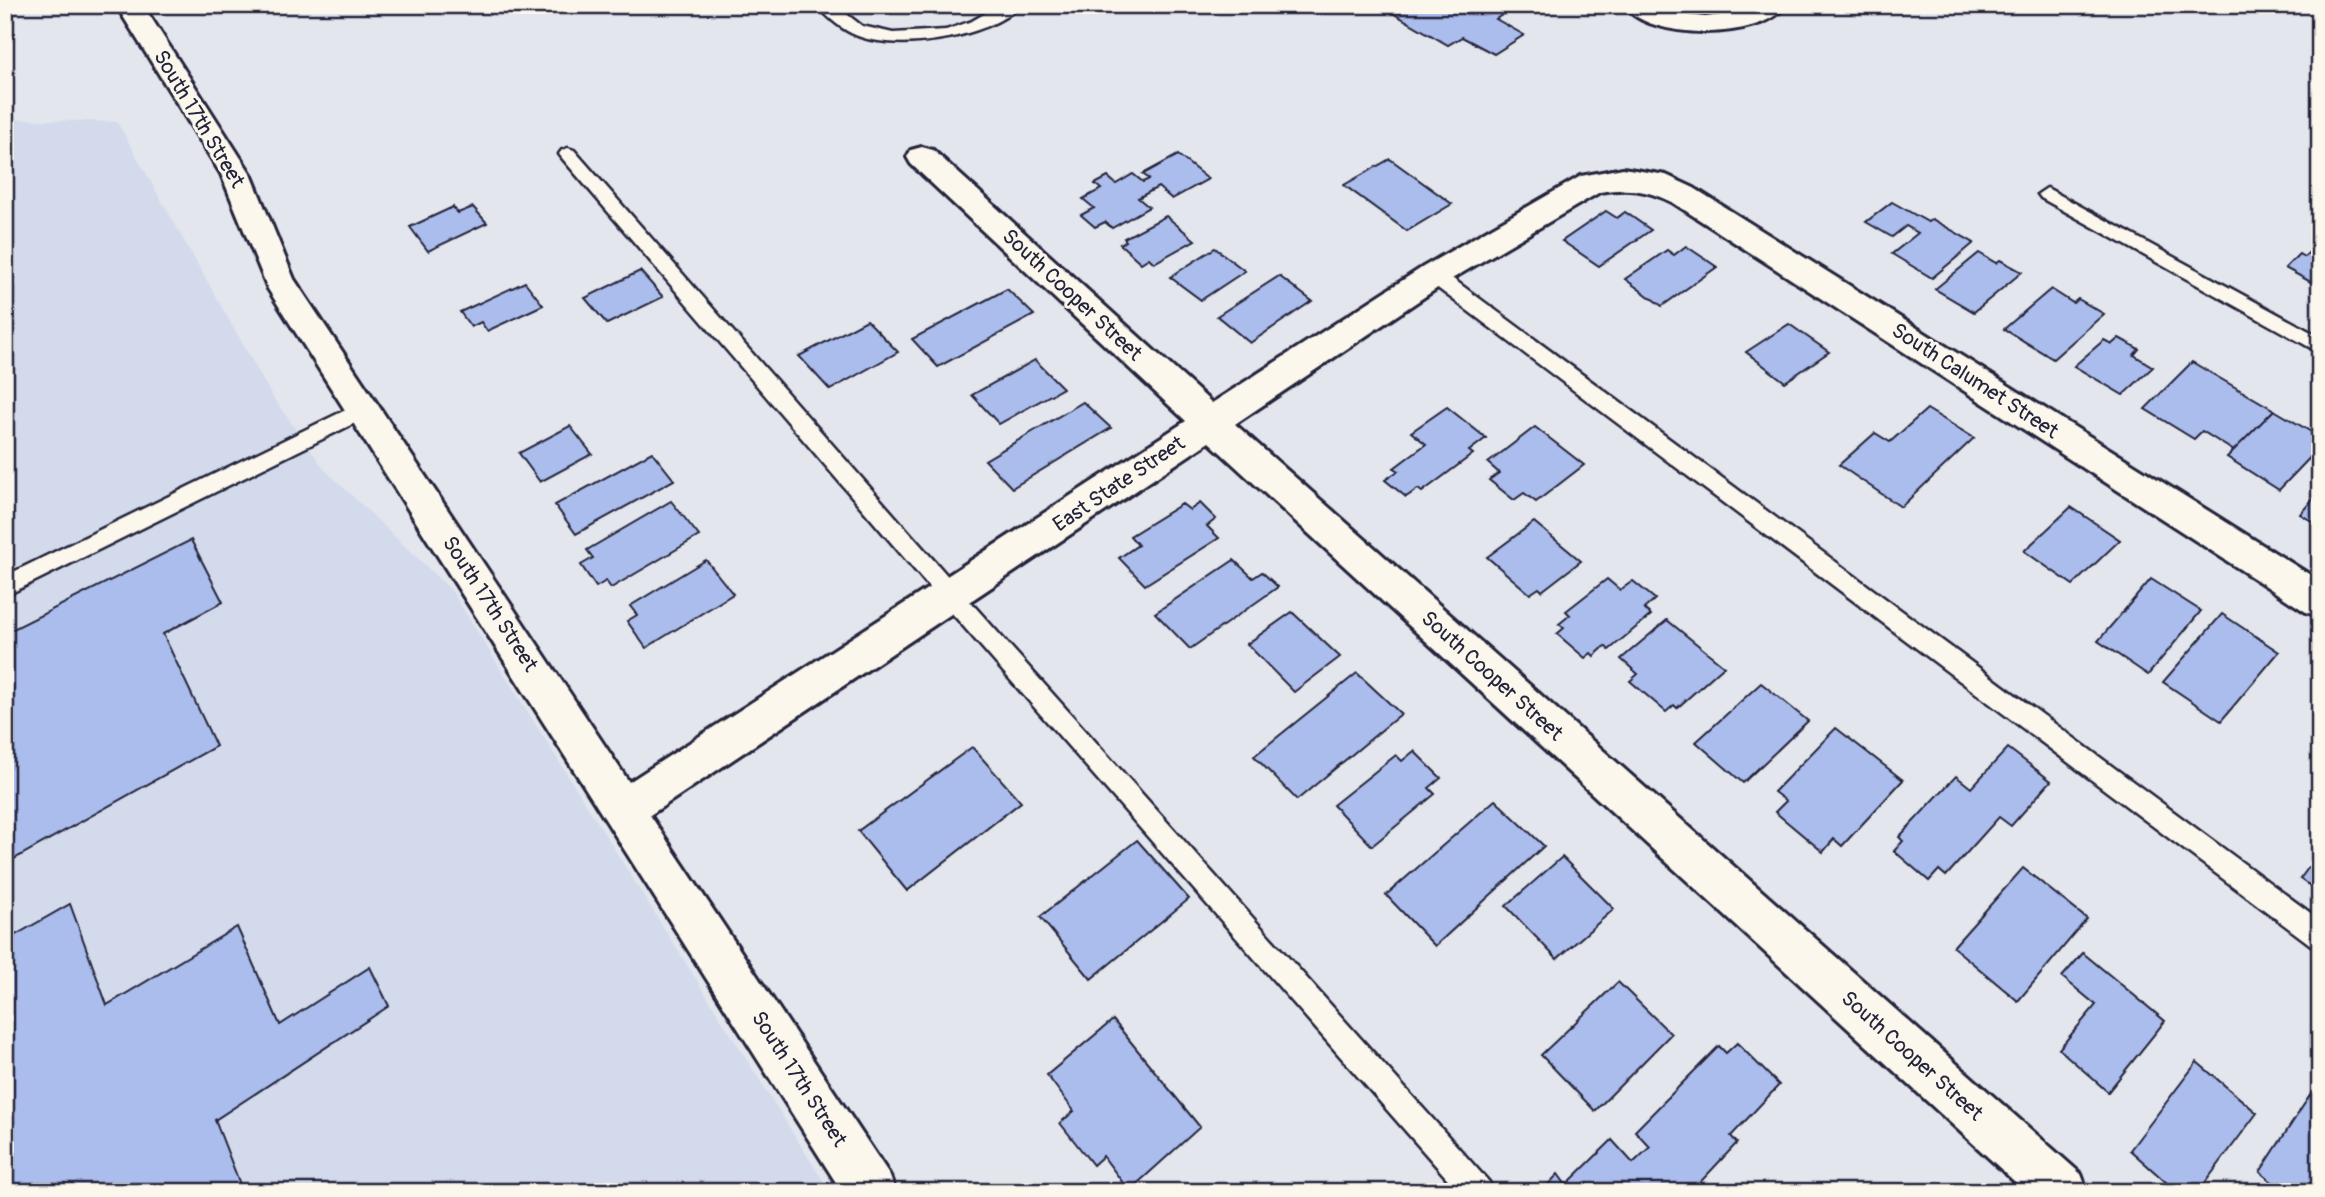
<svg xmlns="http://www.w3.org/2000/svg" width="2325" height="1197" viewBox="0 0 2325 1197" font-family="Pangolin,sans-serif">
	<rect width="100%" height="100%" fill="#e3e6ec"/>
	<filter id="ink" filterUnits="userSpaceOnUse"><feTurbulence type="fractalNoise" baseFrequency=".0143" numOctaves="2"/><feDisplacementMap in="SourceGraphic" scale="14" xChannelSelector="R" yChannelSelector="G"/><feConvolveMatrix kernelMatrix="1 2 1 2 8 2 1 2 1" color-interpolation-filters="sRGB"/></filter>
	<g filter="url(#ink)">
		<path fill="#d2daec" d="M5 119 117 122 272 396 325 470 451 590 830 1192H5Z"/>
		<g fill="#aabdec" stroke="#22223b" stroke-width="2">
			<path d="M1379 5H1517L1496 19 1524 35 1494 54 1462 37 1448 45Z"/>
			<path d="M1178 155 1208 179 1172 199 1158 187 1138 198 1149 207 1112 228 1105 222 1095 227 1081 215 1094 208 1083 199 1101 189 1095 184 1108 177 1116 184 1133 174 1143 182 1149 179 1143 174Z"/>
			<path d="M1390 159 1452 204 1407 231 1344 185Z"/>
			<path d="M1892 202 1928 222 1932 219 1974 243 1932 278 1892 254 1918 233 1906 226 1892 237 1866 222Z"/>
			<path d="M453 207 458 213 473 207 487 223 428 251 410 227Z"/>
			<path d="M1606 211 1617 218 1625 212 1651 230 1599 266 1562 241Z"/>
			<path d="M1166 216 1195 240 1154 263 1149 258 1141 263 1120 244 1126 241 1124 238Z"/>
			<path d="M2320 242V287L2285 268 2299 254 2304 257Z"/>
			<path d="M1686 246 1717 267 1662 306 1625 279 1667 250 1674 255Z"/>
			<path d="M1215 248 1245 271 1201 300 1170 277Z"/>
			<path d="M1979 253 1996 263 2000 260 2022 272 1974 312 1935 289Z"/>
			<path d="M640 271 663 297 607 324 585 298Z"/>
			<path d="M1279 276 1312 301 1250 343 1217 316Z"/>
			<path d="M525 282 543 305 487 331 481 322 471 327 460 312Z"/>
			<path d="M1007 289 1034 315 938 367 912 339Z"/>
			<path d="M2051 289 2073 303 2078 299 2104 314 2053 359 2004 329Z"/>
			<path d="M867 320 898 352 830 390 799 356Z"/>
			<path d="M1789 324 1829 352 1785 382 1746 352Z"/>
			<path d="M2119 338 2139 349 2134 355 2153 367 2123 395 2074 366 2104 340 2112 344Z"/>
			<path d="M1035 360 1063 388 999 424 972 395Z"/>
			<path d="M2192 362 2274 410 2234 451 2202 431 2194 439 2145 409Z"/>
			<path d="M1083 402 1111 428 1012 488 985 460Z"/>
			<path d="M1447 407 1486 438 1469 451 1473 454 1422 492 1418 489 1406 497 1385 480 1398 471 1394 468 1426 444 1411 432Z"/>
			<path d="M1927 409 1974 438 1901 507 1839 465 1875 433 1890 442Z"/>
			<path d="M2274 410 2320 437V447L2279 490 2227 457Z"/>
			<path d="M570 426 592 454 540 482 519 453Z"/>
			<path d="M1535 427 1584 465 1536 502 1524 493 1514 500 1489 480 1499 473 1488 463Z"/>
			<path d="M652 452 674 480 576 534 555 505Z"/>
			<path d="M2320 491V526L2300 514Z"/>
			<path d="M671 501 699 536 611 588 606 581 596 587 581 565 593 558 587 550Z"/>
			<path d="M1200 503 1216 519 1207 526 1219 538 1145 585 1119 558 1138 545 1130 536 1182 504 1190 510Z"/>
			<path d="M2071 507 2120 540 2073 585 2024 551Z"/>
			<path d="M1534 522 1581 561 1542 591 1539 588 1530 594 1487 557Z"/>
			<path d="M191 540 223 602 163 634 216 746 5 864V633Z"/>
			<path d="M706 560 733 594 646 648 627 621 637 615 630 606Z"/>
			<path d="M1234 560 1253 578 1262 572 1278 587 1190 649 1155 613Z"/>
			<path d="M1607 579 1620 590 1633 581 1655 599 1644 609 1651 615 1609 650 1605 646 1594 656 1591 653 1585 658 1557 634 1564 628 1559 624 1570 615 1566 611Z"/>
			<path d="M2151 579 2201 611 2148 675 2098 641Z"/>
			<path d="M1292 612 1340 657 1294 692 1247 644Z"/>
			<path d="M2222 614 2279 652 2221 721 2163 682Z"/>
			<path d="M1667 620 1724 666 1677 708 1674 705 1666 712 1630 681 1638 674 1621 659Z"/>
			<path d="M1357 673 1401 714 1297 800 1254 756Z"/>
			<path d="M1761 683 1808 721 1743 783 1696 742Z"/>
			<path d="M1836 728 1903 780 1842 846 1834 839 1823 852 1775 812 1786 801 1774 792Z"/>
			<path d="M972 747 1021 802 907 891 858 831Z"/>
			<path d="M2008 748 2051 781 2011 826 1999 817 1946 876 1939 870 1929 881 1894 851 1903 841 1899 837 1956 776 1971 788Z"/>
			<path d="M1414 751 1441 778 1429 788 1435 794 1372 846 1333 805 1396 755 1402 761Z"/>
			<path d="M1495 800 1544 846 1435 946 1386 895Z"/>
			<path d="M1137 840 1189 899 1091 979 1040 917Z"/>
			<path d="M2320 852V893L2300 879Z"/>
			<path d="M1562 857 1614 909 1557 959 1506 906Z"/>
			<path d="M2023 868 2087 919 2018 1001 1953 947Z"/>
			<path d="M70 904 107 1005 237 927 280 1025 370 967 389 1006 215 1120 243 1192H5V941Z"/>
			<path d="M2083 953 2165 1021 2108 1092 2059 1049 2096 1005 2062 977Z"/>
			<path d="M1618 982 1671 1034 1595 1111 1541 1055Z"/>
			<path d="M1113 1020 1200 1127 1129 1191 1103 1156 1093 1165 1060 1123 1074 1111 1047 1075Z"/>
			<path d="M1737 1043 1779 1085 1731 1136 1737 1143 1691 1192H1541L1558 1174 1566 1185 1612 1140 1633 1163 1650 1147 1635 1131 1719 1046 1726 1053Z"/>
			<path d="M2197 1062 2257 1113 2198 1192H2177L2130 1150Z"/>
			<path d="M2320 1080V1192H2284L2260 1172Z"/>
		</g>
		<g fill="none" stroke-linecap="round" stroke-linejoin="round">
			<g stroke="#22223b" stroke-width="5">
				<g id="lane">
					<path d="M817 5H835L862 26 893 33 946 30 972 21 1000 5H1020C989 39 891 54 851 33 839 27 825 15 817 5Z"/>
					<path d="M568 148 574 150 959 589 1489 1182 1494 1192H1459L943 603 562 158 559 154 562 150Z"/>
					<path d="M2047 188 2320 337V353L2041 198 2038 194Z"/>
					<path d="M1434 268 1441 270 2320 920V949L2311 945 1427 280 1424 275 1427 270Z"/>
					<path d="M362 402 369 404 372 410 369 416 5 596V576Z"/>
				</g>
			</g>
			<g stroke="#22223b" stroke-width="6">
				<g id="street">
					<path d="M116 5H143L251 174 294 279 629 782 1186 421 911 164 907 157 911 150 922 147 933 150 1212 403 1423 267 1581 176 1623 168 1666 175 1694 188 2320 581V617L2306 612 1672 202C1647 190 1628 187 1600 192L1445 283 1235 424 2081 1174 2088 1192H2026L1209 442 650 815 889 1174 896 1192H842L268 289 221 174Z"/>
					<path d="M1624 5H1658L1679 14 1705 17 1731 14 1752 5H1786C1762 41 1648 41 1624 5Z"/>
				</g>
			</g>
			<use href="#lane" fill="#fbf7ec" fill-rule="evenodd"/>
			<use href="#street" fill="#fbf7ec" fill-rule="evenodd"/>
		</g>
	</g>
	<g text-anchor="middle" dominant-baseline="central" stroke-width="6" stroke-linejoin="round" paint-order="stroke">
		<g font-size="21" fill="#22223b" stroke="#fbf7ec">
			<text transform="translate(199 119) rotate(59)">South 17th Street</text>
			<text transform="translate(1072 295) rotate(43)">South Cooper Street</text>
			<text transform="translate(1975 381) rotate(33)">South Calumet Street</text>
			<text transform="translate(1119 484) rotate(-34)">East State Street</text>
			<text transform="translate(490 604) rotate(57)">South 17th Street</text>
			<text transform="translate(1492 676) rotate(42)">South Cooper Street</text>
			<text transform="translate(1912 1056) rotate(42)">South Cooper Street</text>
			<text transform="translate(799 1079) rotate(57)">South 17th Street</text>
		</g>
	</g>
	<rect width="2325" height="1197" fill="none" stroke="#fbf7ec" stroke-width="28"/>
	<rect x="14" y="14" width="2297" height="1169" fill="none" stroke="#22223b" stroke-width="2.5" filter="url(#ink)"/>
</svg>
